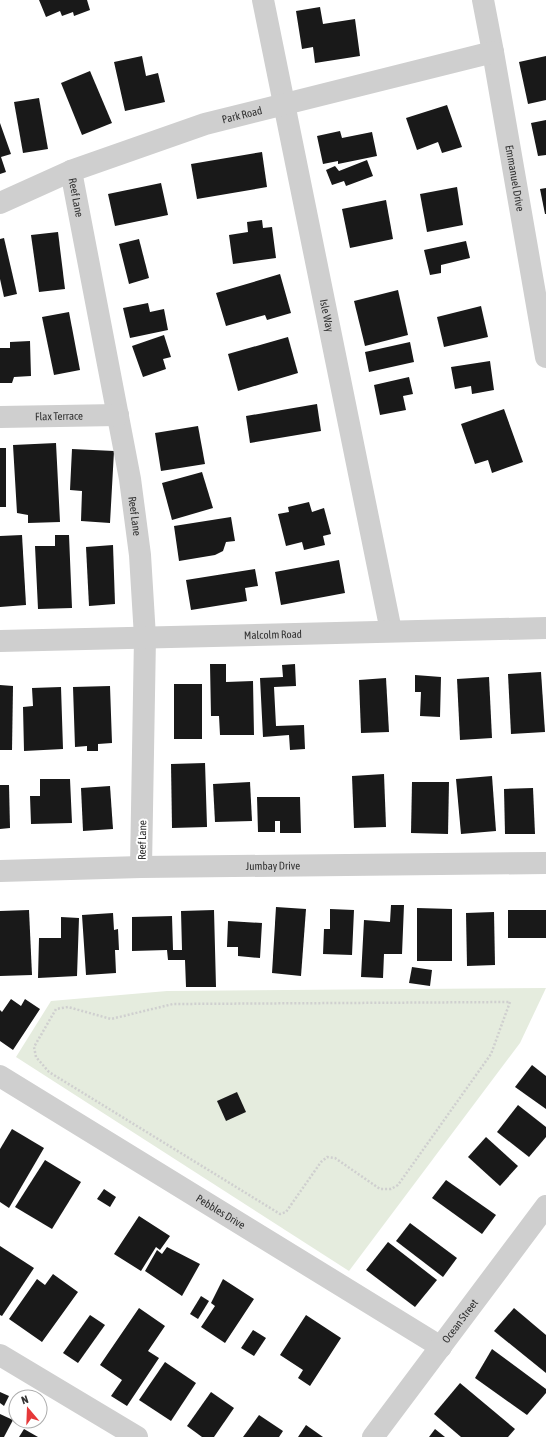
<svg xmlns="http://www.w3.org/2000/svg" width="546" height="1437" viewBox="0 0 546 1437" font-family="'Asap Condensed',sans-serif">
	<rect width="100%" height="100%" fill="#fff"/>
	<path fill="#e5ecde" d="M546 988 520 1043 349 1271 16 1057 51 1001 167 991Z"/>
	<g fill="#191919">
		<path d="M39 0H87L90 10 74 16 73 12 62 16 60 11 46 17Z"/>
		<path d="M320 7 323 24 355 19 360 56 315 63 313 47 302 49 296 11Z"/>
		<path d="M142 56 146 76 158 73 165 102 125 111 114 62Z"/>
		<path d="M546 56V100L528 104 519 62Z"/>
		<path d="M90 71 112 123 82 135 61 83Z"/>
		<path d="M39 98 48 149 23 153 14 102Z"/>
		<path d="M447 105 462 147 442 153 438 142 417 150 406 118Z"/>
		<path d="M546 120V155L538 156 531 123Z"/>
		<path d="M0 123 11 154 1 157 6 172 0 174Z"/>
		<path d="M340 131 342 138 372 132 377 156 338 164V161L323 164 317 136Z"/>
		<path d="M262 152 267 187 197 199 191 164Z"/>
		<path d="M367 160 373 176 346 186 344 181 332 185 326 170 335 166 339 171Z"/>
		<path d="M161 183 168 215 115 226 108 194Z"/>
		<path d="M457 187 463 225 427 232 420 194Z"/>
		<path d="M546 188V214H545L540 189Z"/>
		<path d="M386 200 393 239 350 248 342 209Z"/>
		<path d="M262 220 263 228 272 227 276 258 233 264 229 235 248 232 247 222Z"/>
		<path d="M58 232 65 289 39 292 31 235Z"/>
		<path d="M4 238 17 294 4 297 0 279V239Z"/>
		<path d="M139 239 149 278 129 284 119 244Z"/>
		<path d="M466 241 470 258 441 265V273L430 275 424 250Z"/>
		<path d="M280 274 291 313 267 320 265 315 226 326 216 293Z"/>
		<path d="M398 290 408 335 365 346 354 301Z"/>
		<path d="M148 303 150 312 164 309 168 330 130 338 123 308Z"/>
		<path d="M481 306 488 337 444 347 437 317Z"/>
		<path d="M69 312 80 370 54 375 42 317Z"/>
		<path d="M164 335 171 357 163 359 166 369 143 377 132 346Z"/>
		<path d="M288 337 298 373 238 391 228 354Z"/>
		<path d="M30 341 31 376 14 377 12 383H0V348H10V342Z"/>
		<path d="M410 342 414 362 369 372 365 352Z"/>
		<path d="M490 361 494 390 472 394 471 386 455 389 451 367Z"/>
		<path d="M409 377 413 394 403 396 406 410 380 415 374 385Z"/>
		<path d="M317 404 321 431 250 443 246 416Z"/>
		<path d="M504 409 523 462 492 473 488 460 475 464 461 424Z"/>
		<path d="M198 426 205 464 161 471 155 433Z"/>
		<path d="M56 443 60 522 28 523V515L17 513 13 445Z"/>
		<rect x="0" y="448" width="6" height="59"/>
		<path d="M72 449 114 451 110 523 81 521 82 491 70 490Z"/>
		<path d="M202 472 213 508 172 520 162 483Z"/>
		<path d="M309 502 312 512 324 508 331 534 323 536 325 545 304 550 302 542 286 546 278 514 289 512 288 507Z"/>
		<path d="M231 517 235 541 226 542 223 551 215 555 179 561 174 526Z"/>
		<path d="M22 535 26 605 0 607V536Z"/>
		<path d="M55 535H69L72 608 38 609 35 546H55Z"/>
		<path d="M113 545 115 604 89 606 86 547Z"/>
		<path d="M339 560 345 593 281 605 275 572Z"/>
		<path d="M255 569 258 586 245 588 247 601 191 610 186 580Z"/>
		<path d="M210 664H226V682L253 681 254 735H220L219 716H211Z"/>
		<path d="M295 664 296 686 274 687 276 726 304 725 305 749 290 750 289 735 263 737 260 678 283 677 282 665Z"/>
		<path d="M541 672 545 732 511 734 508 674Z"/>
		<path d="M415 675 441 677 440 717 420 716 421 692H415Z"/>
		<path d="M489 677 492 738 460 740 457 679Z"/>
		<path d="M386 678 389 732 361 733 359 680Z"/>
		<rect x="174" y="684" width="28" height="55"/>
		<path d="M0 685 13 686 12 750H0Z"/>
		<path d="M110 686 112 743 98 744V751H87V746L75 747 73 687Z"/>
		<path d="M61 687 63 749 24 751 23 707 33 706 32 688Z"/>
		<path d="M205 763 207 827 172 828 171 764Z"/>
		<path d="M384 774 386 827 354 828 352 776Z"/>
		<path d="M492 776 496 831 461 834 456 779Z"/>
		<path d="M40 779H70L72 823 31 824 30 796H40Z"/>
		<path d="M250 782 252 821 215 822 213 784Z"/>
		<path d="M412 782H449L448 834 411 833Z"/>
		<path d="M0 785H9L10 828 0 829Z"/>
		<path d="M110 786 113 829 83 831 81 788Z"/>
		<path d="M533 788 535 834H505L504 789Z"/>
		<path d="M257 797H300L301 833H280V821H275V832H258Z"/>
		<path d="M391 905H404L402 954H384L383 978 361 977 364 920 390 922Z"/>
		<path d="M276 907 306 909 301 976 272 973Z"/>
		<path d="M417 908 452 909V961H417Z"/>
		<path d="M330 909 354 910 352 955 323 954 324 929H330Z"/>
		<path d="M29 910 32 975 0 976V911Z"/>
		<path d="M214 910 216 987H186L185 960H168L167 950 132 951V917L172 916 173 950H182L181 911Z"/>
		<rect x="508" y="910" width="38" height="28"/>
		<path d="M494 912 495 965 467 966 466 913Z"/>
		<path d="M113 913 114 930 118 929 119 950H115L116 973 86 975 82 915Z"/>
		<path d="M61 917 79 918 77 976 38 978 39 938H61Z"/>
		<path d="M228 921 262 923 260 958 238 956V947H227Z"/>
		<path d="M412 967 432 970 430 986 409 983Z"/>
		<path d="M11 999 21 1006 25 999 40 1009 13 1050 0 1041V1010L2 1012Z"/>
		<path d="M532 1065 546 1076V1109L515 1087Z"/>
		<path d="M237 1092 246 1112 226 1121 217 1101Z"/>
		<path d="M518 1105 546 1127V1137L529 1157 497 1132Z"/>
		<path d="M12 1129 44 1148 9 1208 0 1202V1149Z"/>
		<path d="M486 1137 518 1166 500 1186 468 1157Z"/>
		<path d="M45 1160 81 1182 52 1229 15 1207Z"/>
		<path d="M446 1180 496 1215 482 1234 432 1198Z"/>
		<path d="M104 1189 116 1197 110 1207 97 1199Z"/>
		<path d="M139 1216 170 1236 160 1250 156 1247 141 1271 114 1254Z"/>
		<path d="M410 1223 457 1258 443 1277 396 1241Z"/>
		<path d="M388 1242 437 1280 415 1307 366 1270Z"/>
		<path d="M0 1246 34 1268 2 1316 0 1315Z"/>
		<path d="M167 1247 200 1264 182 1296 145 1271 157 1250 162 1254Z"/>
		<path d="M53 1274 78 1292 42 1342 9 1319 37 1279 45 1285Z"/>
		<path d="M223 1279 254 1299 225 1343 201 1327 215 1306 211 1303Z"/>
		<path d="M201 1296 209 1301 198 1319 190 1314Z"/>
		<path d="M139 1308 165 1326 148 1351 159 1358 127 1406 111 1396 122 1380 100 1365Z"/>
		<path d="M514 1308 546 1335V1373L494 1331Z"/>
		<path d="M90 1315 105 1325 78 1363 63 1353Z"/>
		<path d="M306 1315 341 1338 310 1386 298 1378 303 1370 280 1355Z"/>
		<path d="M253 1330 266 1338 254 1356 241 1348Z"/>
		<path d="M492 1349 546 1389V1393L527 1415 475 1378Z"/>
		<path d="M165 1362 196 1383 171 1421 139 1400Z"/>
		<path d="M460 1383 515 1429 508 1437H461L434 1414Z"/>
		<path d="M0 1392 9 1396 4 1406 0 1403Z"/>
		<path d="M211 1392 234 1408 214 1437H202L187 1426Z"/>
		<path d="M0 1414 13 1420 4 1437H0Z"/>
		<path d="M259 1415 283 1431 279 1437H243Z"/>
		<path d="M306 1425 323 1437H298Z"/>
		<path d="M24 1429 38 1437H19Z"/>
		<path d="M435 1429 445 1437H429Z"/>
	</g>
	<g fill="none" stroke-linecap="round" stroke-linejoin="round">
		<path stroke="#cfcfcf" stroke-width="2.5" stroke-dasharray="2 2" stroke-linecap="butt" d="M510 1002 491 1054 398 1185 391 1189H380L335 1158 327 1157 321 1162 286 1212 280 1214 49 1072 36 1057 34 1047 56 1009 68 1007 111 1019 173 1004Z"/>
		<g stroke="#cfcfcf" stroke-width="22">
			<path id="s1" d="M263 0 391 631"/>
			<path id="s2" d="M483 0 493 52 546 357"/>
			<path id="s3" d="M71 171 130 479 140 555 145 637 141 867"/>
			<path id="s4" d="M0 203 71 171 205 124 493 52"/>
			<path id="s5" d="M0 417 118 415"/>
			<path id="s6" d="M0 641 546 628"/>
			<path id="s7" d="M0 871 141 867 546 863"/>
			<path id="s8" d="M0 1076 441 1347"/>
			<path d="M0 1355 137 1437"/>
			<path id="s9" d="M373 1437 546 1206"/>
		</g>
	</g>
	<g text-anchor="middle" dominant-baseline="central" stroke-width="4" stroke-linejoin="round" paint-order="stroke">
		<g font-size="11" fill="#323232" stroke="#fff">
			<text stroke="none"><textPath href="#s4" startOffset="258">Park Road</textPath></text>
			<text stroke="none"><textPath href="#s2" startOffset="181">Emmanuel Drive</textPath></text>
			<text stroke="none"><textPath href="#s3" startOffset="27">Reef Lane</textPath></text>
			<text stroke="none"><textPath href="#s1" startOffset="322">Isle Way</textPath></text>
			<text stroke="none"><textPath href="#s5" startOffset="59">Flax Terrace</textPath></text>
			<text stroke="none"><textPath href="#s3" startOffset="351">Reef Lane</textPath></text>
			<text stroke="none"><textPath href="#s6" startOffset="273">Malcolm Road</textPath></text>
			<text transform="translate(142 840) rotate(-89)">Reef Lane</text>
			<text stroke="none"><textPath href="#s7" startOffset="273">Jumbay Drive</textPath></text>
			<text stroke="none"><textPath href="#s8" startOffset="259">Pebbles Drive</textPath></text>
			<text stroke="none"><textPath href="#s9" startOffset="145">Ocean Street</textPath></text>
		</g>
	</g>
	<g transform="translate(28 1409) rotate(341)"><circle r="19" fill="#ffffff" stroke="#adadad"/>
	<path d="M0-3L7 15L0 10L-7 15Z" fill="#e63839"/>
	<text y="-6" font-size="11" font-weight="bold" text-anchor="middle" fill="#323232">N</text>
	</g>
</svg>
